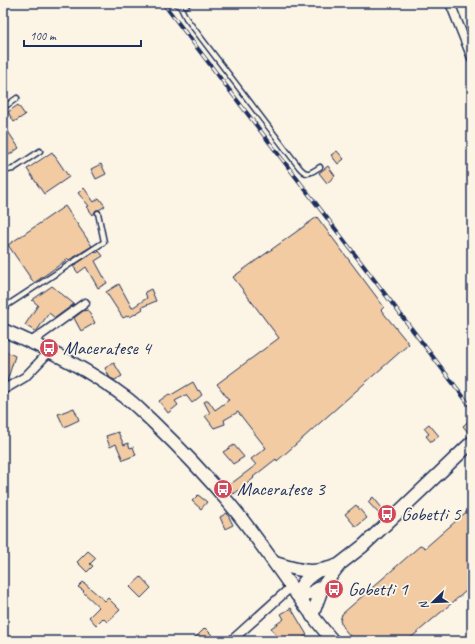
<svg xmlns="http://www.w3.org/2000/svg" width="475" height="644" viewBox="0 0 475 644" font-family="Caveat,sans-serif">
	<rect width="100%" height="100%" fill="#fcf5e5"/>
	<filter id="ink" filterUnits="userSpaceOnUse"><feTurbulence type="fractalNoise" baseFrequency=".025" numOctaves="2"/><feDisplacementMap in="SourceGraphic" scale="8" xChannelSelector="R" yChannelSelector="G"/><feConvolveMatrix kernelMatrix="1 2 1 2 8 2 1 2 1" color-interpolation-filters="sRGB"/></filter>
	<g filter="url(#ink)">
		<g fill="#f2cba2" stroke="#1b2f5e">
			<path d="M18 105 25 115 14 122 8 112Z"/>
			<path d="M3 124 19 148 3 159Z"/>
			<path d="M337 151 344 159 338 164 331 155Z"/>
			<path d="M52 152 69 177 44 194 27 169Z"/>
			<path d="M101 164 106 174 96 179 91 169Z"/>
			<path d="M328 166 335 176 327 183 319 173Z"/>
			<path d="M84 188 94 202 99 198 105 206 99 210H96L93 215 87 207 89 206 78 193Z"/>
			<path d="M65 206 92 246 69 260 68 259 34 283 8 245Z"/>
			<path d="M317 217 384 307 381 310 409 344 277 461 276 459 253 477 254 478 234 494 228 486 256 465 251 459 266 448 238 412 224 420 225 424 214 428 205 416 210 413 204 402 208 400 215 410 229 400 217 384 279 338 233 277Z"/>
			<path d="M96 251 97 253 99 251 103 256 95 261 107 283 98 288 86 267 78 273 73 266Z"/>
			<path d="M119 284 132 308 147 298 145 292 151 289 156 301 142 307 143 309 130 317 129 315 123 318 106 292Z"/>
			<path d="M52 286 74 304 55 318 49 313 36 332 25 325 38 305 32 300Z"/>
			<path d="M88 310 95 323 81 331 74 318 83 311Z"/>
			<path d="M5 351 15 356 7 381 3 384V357Z"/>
			<path d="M114 363 122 376 115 380 110 378 105 368Z"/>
			<path d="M193 382 198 391 199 390 202 395 192 403 186 395 175 401 178 405 168 413 159 401 169 394 171 395Z"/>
			<path d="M74 408 79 420 64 427 58 414Z"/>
			<path d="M472 418V435H470L463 426Z"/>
			<path d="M429 424 439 436 431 442 426 436 429 434 424 428Z"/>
			<path d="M118 432 124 445 128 443 130 448 133 447 136 455 123 460 116 444 110 447 106 436Z"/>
			<path d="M234 445 244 457 233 464 223 452Z"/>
			<path d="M198 495 207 502 201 509 192 501Z"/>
			<path d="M373 497 386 513 382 517 368 502Z"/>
			<path d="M356 505 367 518 356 527 345 514Z"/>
			<path d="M472 507V586L407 641H354L345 630 340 621 342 614 421 545 425 548Z"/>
			<path d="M227 513 233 525 225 529 220 517Z"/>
			<path d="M88 551 96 558 90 564 93 566 87 572 77 562Z"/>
			<path d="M141 577 151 588 141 598 130 587Z"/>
			<path d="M83 582 105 601 108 598 120 610 107 622 103 618 96 625 89 617 99 607 83 592 84 591 78 587Z"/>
			<path d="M291 608 307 635 298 641H280L271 628 284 619 281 614Z"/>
			<path d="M205 628 218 641H198L195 638Z"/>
		</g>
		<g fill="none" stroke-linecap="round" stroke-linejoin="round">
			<g stroke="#1b2f5e" stroke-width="7">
				<g id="lane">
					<path d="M179 4 186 18 299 167C307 177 310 173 320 167"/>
					<path d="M3 108 17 98"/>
					<path d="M3 171 13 169 40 151"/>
					<path d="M3 308 104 242 98 213"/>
				</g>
			</g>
			<g stroke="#1b2f5e" stroke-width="11">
				<g id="street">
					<path d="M178 3H186"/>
					<path d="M450 3 472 58"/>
					<path d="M31 342 85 303"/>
					<path d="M3 390 25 377 50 351"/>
					<path d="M231 641 292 586"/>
				</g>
			</g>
			<g stroke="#1b2f5e" stroke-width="15">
				<g id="secondary">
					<path d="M3 330C46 348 88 369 125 397 135 404 143 413 152 421 179 447 205 474 229 503 266 547 295 597 333 641"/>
					<path d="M275 563C301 571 312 575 339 565"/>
					<path d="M297 595C301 583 307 578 316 572"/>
					<path d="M297 595 311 593 323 586"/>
					<path d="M312 616 323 586 340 564 363 546 472 442"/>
				</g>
			</g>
			<use href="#lane" stroke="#fcf5e5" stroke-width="4"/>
			<use href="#street" stroke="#fcf5e5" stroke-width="8"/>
			<use href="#secondary" stroke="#fcf5e5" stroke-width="12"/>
			<g stroke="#1b2f5e" stroke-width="4">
				<path id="rail" d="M163 3 472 408"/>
			</g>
			<use href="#rail" stroke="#fcf5e5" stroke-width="2.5" stroke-dasharray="8" stroke-linecap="butt"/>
		</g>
	</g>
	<defs>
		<g id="bus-disc" transform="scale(1)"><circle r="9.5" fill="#d1495b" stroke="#fcf5e5"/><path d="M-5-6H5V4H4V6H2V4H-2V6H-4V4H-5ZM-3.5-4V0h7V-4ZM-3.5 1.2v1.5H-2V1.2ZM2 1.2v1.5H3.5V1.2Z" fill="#fff"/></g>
	</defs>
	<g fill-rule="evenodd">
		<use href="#bus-disc" x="49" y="348"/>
		<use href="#bus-disc" x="223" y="489"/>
		<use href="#bus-disc" x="387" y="514"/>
		<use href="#bus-disc" x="334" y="589"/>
	</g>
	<g text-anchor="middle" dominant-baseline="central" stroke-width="3.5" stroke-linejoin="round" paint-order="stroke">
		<g font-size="19" fill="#1b2f5e" stroke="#fcf5e5" text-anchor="start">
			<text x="63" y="348">Maceratese 4</text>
			<text x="237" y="489">Maceratese 3</text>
			<text x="401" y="514">Gobetti 5</text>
			<text x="348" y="589">Gobetti 1</text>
		</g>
	</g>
	<rect width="475" height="644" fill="none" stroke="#fcf5e5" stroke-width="16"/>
	<rect x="8" y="8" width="459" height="628" fill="none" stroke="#1b2f5e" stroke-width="1.5" filter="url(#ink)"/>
	<g transform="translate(433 602) rotate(247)" stroke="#fcf5e5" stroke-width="3" paint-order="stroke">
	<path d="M0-3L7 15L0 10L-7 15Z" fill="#1b2f5e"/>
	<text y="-6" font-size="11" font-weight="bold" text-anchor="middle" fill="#1b2f5e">N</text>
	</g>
	<path d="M24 40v6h117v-6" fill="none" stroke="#1b2f5e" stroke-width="2"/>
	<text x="30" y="40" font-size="12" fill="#1b2f5e" stroke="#fcf5e5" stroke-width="3" paint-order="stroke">100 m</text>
</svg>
